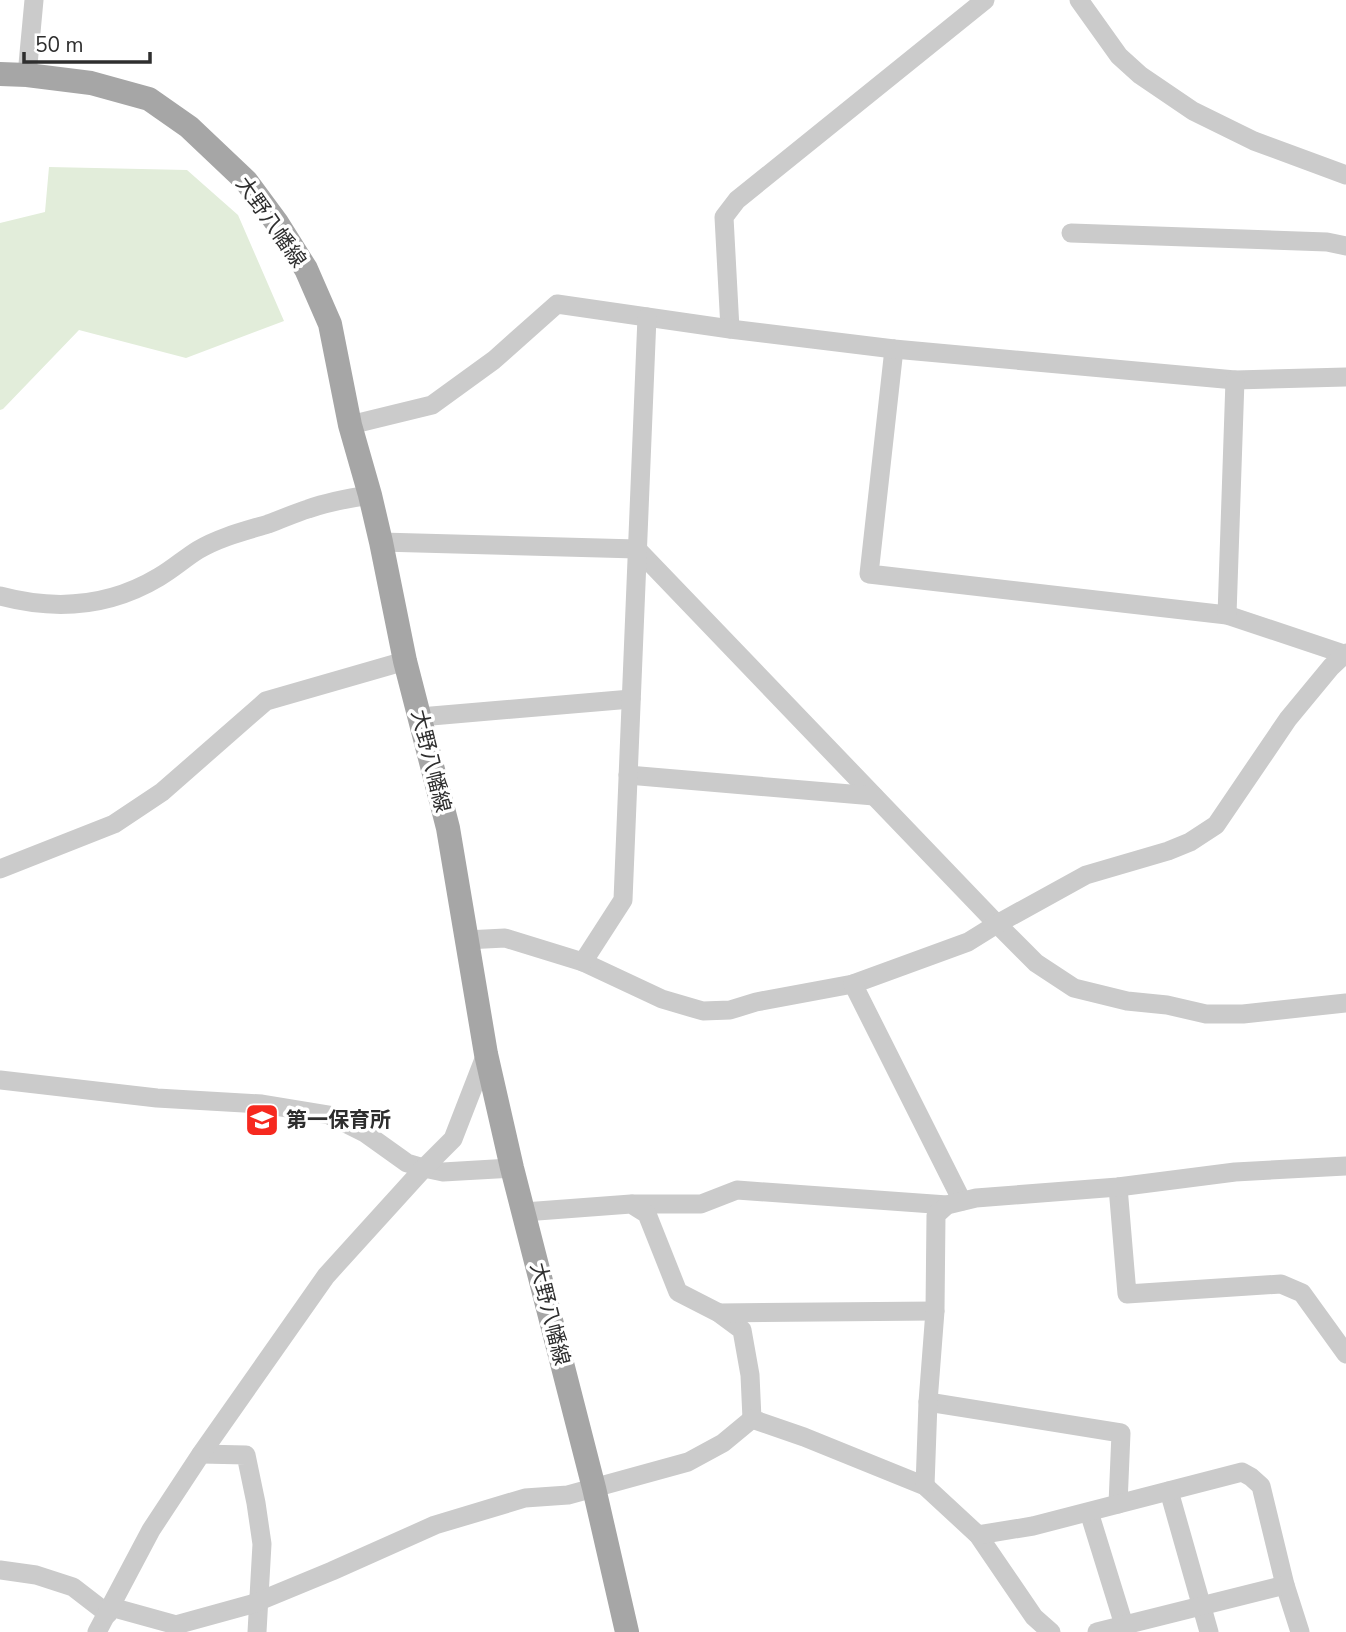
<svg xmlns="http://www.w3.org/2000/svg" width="1346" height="1632" viewBox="0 0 1346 1632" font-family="'Nunito Sans','Noto Sans JP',sans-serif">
	<rect width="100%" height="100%" fill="#fff"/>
	<path fill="#e2edda" d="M49 167 187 170 238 215 284 321 186 358 79 330 3 409 0 410V223L45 212Z"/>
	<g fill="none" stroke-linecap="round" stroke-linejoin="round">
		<g stroke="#cbcbcb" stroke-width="19">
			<path d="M1079 0 1119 56 1140 75 1193 111 1254 141 1346 175"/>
			<path d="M27 75 34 0"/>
			<path d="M1071 233 1327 242 1346 246"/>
			<path d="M730 329 724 217 737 200 985 0"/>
			<path d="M894 349 869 574 1227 615 1344 654"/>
			<path d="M350 425 432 405 494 360 557 304 730 329 894 349 1235 380 1346 377"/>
			<path d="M381 542 637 549 997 924 1036 963 1074 988 1127 1001 1167 1005 1206 1014H1243L1346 1003"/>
			<path d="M0 596C56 611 109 607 159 577 173 569 185 558 198 550 220 537 245 531 268 524 282 519 295 513 308 509 328 502 350 498 370 495"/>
			<path d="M1227 615 1235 380"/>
			<path d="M420 717 631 699"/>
			<path d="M628 775 874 796"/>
			<path d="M0 869 114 824 162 792 266 701 405 661"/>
			<path d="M466 940 505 938 583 962 662 999 703 1011 730 1010 756 1002 853 984 968 942 997 924 1086 875 1168 851 1190 842 1216 825 1288 719 1331 667 1346 653"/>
			<path d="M583 962 623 900 647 317"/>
			<path d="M853 984 962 1201"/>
			<path d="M0 1080 157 1098 262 1104 329 1115 365 1133 407 1163 424 1168 443 1172 512 1168"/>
			<path d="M1118 1187 1127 1294 1281 1284 1302 1293 1346 1354"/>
			<path d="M632 1204H701L737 1190 947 1205"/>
			<path d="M524 1212 631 1204 647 1214 678 1292 719 1313 742 1330 750 1375 752 1419"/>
			<path d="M719 1313 935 1311"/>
			<path d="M928 1402 1121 1433 1118 1504"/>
			<path d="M752 1419 804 1437 925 1486 978 1535 1034 1617 1051 1632"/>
			<path d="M201 1454 246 1455 256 1503 262 1544 257 1632"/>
			<path d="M925 1486 928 1402 935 1311 936 1215 947 1205 976 1198 1118 1187 1235 1172 1346 1166"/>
			<path d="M1169 1491 1209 1632"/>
			<path d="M1089 1512 1124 1625"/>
			<path d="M978 1535 1033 1526 1242 1472 1251 1477 1261 1486 1285 1585 1300 1632"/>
			<path d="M0 1570 36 1575 73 1587 108 1614"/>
			<path d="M111 1607 176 1625 252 1604 332 1571 435 1525 525 1498 568 1495 688 1462 723 1443 752 1419"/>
			<path d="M97 1632 151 1530 201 1454 326 1276 424 1168 453 1139 486 1054"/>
			<path d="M1097 1632 1285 1585"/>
		</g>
		<path stroke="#a6a6a6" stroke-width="24" d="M0 74 27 75 91 83 149 99 189 127 246 181 277 223 306 269 330 324 350 425 370 495 381 542 405 661 448 828 486 1054 512 1168 594 1488 627 1632"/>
	</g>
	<defs>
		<g id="school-square" transform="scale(1.75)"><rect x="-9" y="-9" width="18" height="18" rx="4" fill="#f6291f" stroke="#fff"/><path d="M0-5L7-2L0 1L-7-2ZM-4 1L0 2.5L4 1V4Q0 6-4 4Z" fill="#fff"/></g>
	</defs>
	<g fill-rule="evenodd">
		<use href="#school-square" x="262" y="1120"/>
	</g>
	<g text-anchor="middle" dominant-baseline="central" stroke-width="7" stroke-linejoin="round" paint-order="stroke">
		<g font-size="21" fill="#2e2e2e" stroke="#fff">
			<text transform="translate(271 222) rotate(55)">大野八幡線</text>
			<text transform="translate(431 761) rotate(76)">大野八幡線</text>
			<text transform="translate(550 1314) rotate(76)">大野八幡線</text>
		</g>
		<g font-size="21" font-weight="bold" fill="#2e2e2e" stroke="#fff" text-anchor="start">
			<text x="286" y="1120">第一保育所</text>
		</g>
	</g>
	<path d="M24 52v10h126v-10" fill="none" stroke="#2e2e2e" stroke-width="3.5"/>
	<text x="35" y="52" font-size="21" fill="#2e2e2e" stroke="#ffffff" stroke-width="5" paint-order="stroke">50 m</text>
</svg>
